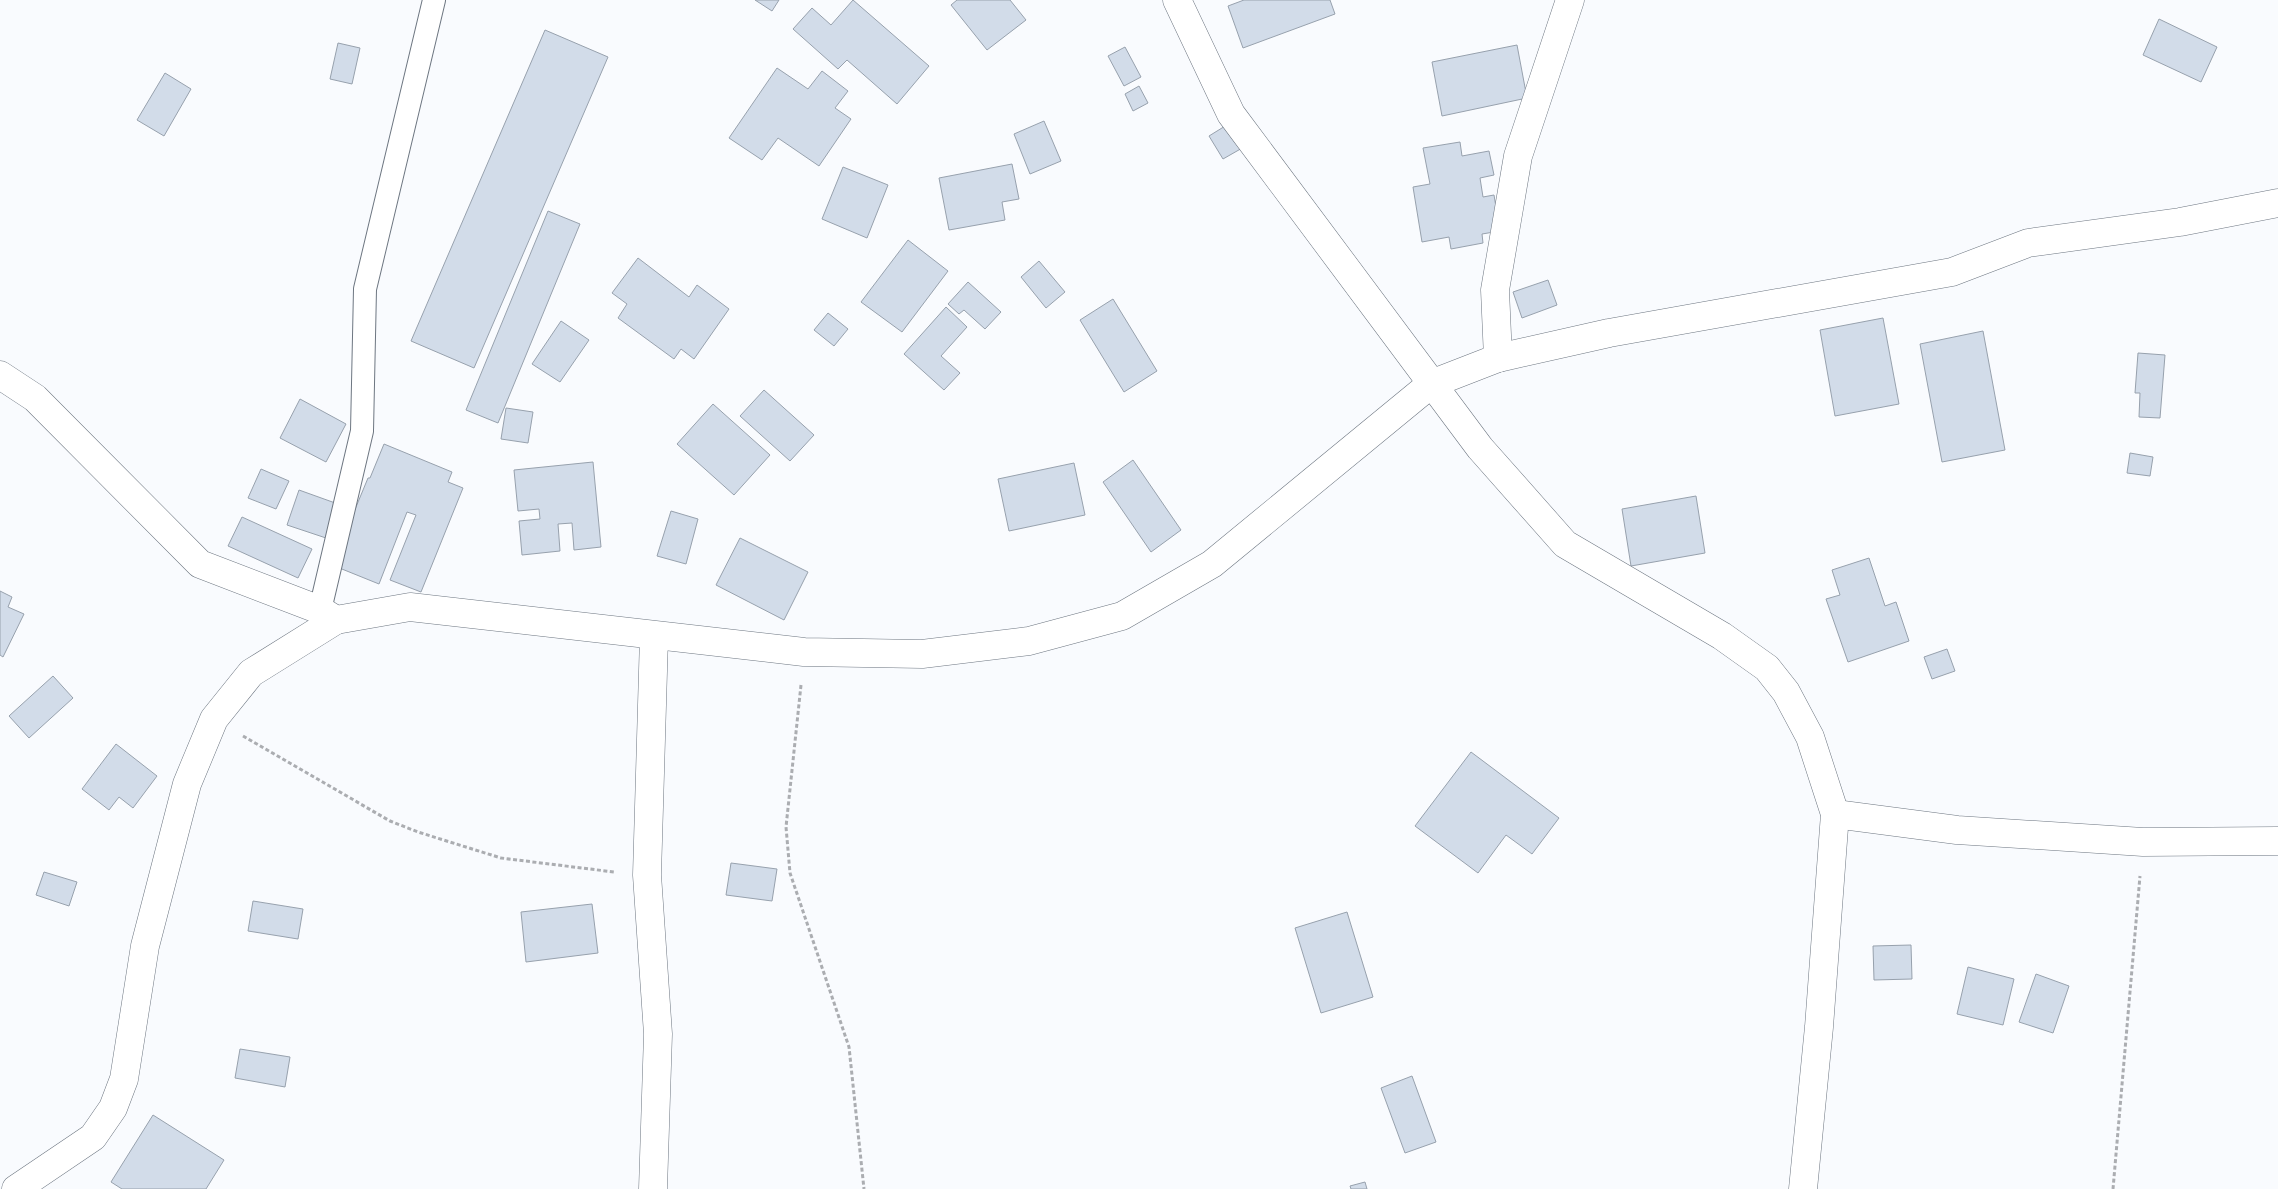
<svg xmlns="http://www.w3.org/2000/svg" width="2278" height="1189" viewBox="0 0 2278 1189" font-family="'Zilla Slab',serif">
	<rect width="100%" height="100%" fill="#f9fbfe"/>
	<g fill="#d2dce9" stroke="#97a1ad">
		<path d="M755 0H779L772 11Z"/>
		<path d="M853 0 929 66 897 104 847 60 838 69 793 29 812 8 831 25Z"/>
		<path d="M957 0H1010L1026 20 987 50 951 5Z"/>
		<path d="M1244 0H1330L1335 14 1243 48 1228 6Z"/>
		<path d="M2159 19 2217 47 2201 82 2143 55Z"/>
		<path d="M545 30 608 57 474 368 411 341Z"/>
		<path d="M338 43 360 48 352 84 330 79Z"/>
		<path d="M1517 45 1527 98 1442 116 1432 62Z"/>
		<path d="M1125 47 1141 77 1124 86 1108 56Z"/>
		<path d="M777 68 808 89 822 71 848 91 835 108 851 119 819 166 778 138 762 160 729 138Z"/>
		<path d="M165 73 191 89 164 136 137 120Z"/>
		<path d="M1139 86 1148 103 1133 111 1125 94Z"/>
		<path d="M1044 121 1061 161 1030 174 1014 134Z"/>
		<path d="M1230 123 1244 147 1223 159 1209 136Z"/>
		<path d="M1460 142 1462 156 1489 151 1494 175 1480 178 1483 197 1494 195 1500 231 1482 234 1483 243 1451 249 1449 237 1422 242 1413 187 1430 184 1423 148Z"/>
		<path d="M1012 164 1019 199 1002 202 1005 220 949 230 939 178Z"/>
		<path d="M843 167 888 185 867 238 822 219Z"/>
		<path d="M548 211 580 224 498 423 466 410Z"/>
		<path d="M908 240 948 271 902 332 861 302Z"/>
		<path d="M638 258 689 297 697 285 729 309 694 359 681 349 674 359 618 318 627 304 612 293Z"/>
		<path d="M1039 261 1065 292 1046 308 1021 277Z"/>
		<path d="M1548 280 1557 305 1522 318 1513 292Z"/>
		<path d="M968 282 1001 312 985 329 964 310 959 314 948 304Z"/>
		<path d="M1113 299 1157 371 1124 392 1080 320Z"/>
		<path d="M946 307 967 327 941 356 960 373 944 390 904 354Z"/>
		<path d="M828 313 848 329 834 346 814 330Z"/>
		<path d="M1883 318 1899 404 1835 416 1820 330Z"/>
		<path d="M561 321 589 340 560 382 532 364Z"/>
		<path d="M1983 331 2005 450 1942 462 1920 344Z"/>
		<path d="M2138 353 2165 355 2160 418 2139 417 2140 393H2135Z"/>
		<path d="M764 390 814 435 790 461 740 416Z"/>
		<path d="M300 399 346 424 326 462 280 438Z"/>
		<path d="M713 404 770 455 734 495 677 444Z"/>
		<path d="M506 408 533 412 528 443 501 439Z"/>
		<path d="M384 444 452 472 448 482 463 488 421 592 390 580 416 515 407 512 379 584 332 565 368 478H370Z"/>
		<path d="M2130 453 2153 457 2150 476 2127 473Z"/>
		<path d="M1133 460 1181 530 1151 552 1103 482Z"/>
		<path d="M593 462 601 547 574 550 572 523 558 524 560 551 522 555 519 521 540 519 539 509 518 511 514 470Z"/>
		<path d="M1074 463 1085 515 1009 531 998 479Z"/>
		<path d="M261 469 289 481 276 509 248 498Z"/>
		<path d="M299 490 338 504 326 538 287 525Z"/>
		<path d="M1696 496 1705 553 1631 566 1622 509Z"/>
		<path d="M671 511 698 519 686 564 657 556Z"/>
		<path d="M242 517 312 549 298 578 228 546Z"/>
		<path d="M740 538 808 572 784 620 716 585Z"/>
		<path d="M1869 558 1885 606 1896 602 1909 641 1848 662 1826 599 1840 595 1832 570Z"/>
		<path d="M0 591 12 597 8 607 24 614 3 657 0 655Z"/>
		<path d="M1947 649 1955 671 1932 679 1924 657Z"/>
		<path d="M53 676 73 698 29 738 9 716Z"/>
		<path d="M116 744 157 776 133 808 119 797 109 810 82 789Z"/>
		<path d="M1471 752 1559 818 1532 854 1506 835 1478 873 1415 826Z"/>
		<path d="M731 863 777 869 772 901 726 895Z"/>
		<path d="M44 872 77 882 69 906 36 895Z"/>
		<path d="M253 901 303 909 298 939 248 931Z"/>
		<path d="M592 904 598 953 526 962 521 912Z"/>
		<path d="M1347 912 1373 997 1321 1013 1295 928Z"/>
		<path d="M1911 945 1912 979 1874 980 1873 946Z"/>
		<path d="M1968 967 2014 979 2003 1025 1957 1014Z"/>
		<path d="M2036 974 2069 986 2053 1033 2019 1022Z"/>
		<path d="M240 1049 290 1057 285 1087 235 1078Z"/>
		<path d="M1412 1076 1436 1142 1405 1153 1381 1088Z"/>
		<path d="M153 1115 224 1160 206 1189H122L111 1182Z"/>
		<path d="M1365 1182 1367 1189H1351L1350 1186Z"/>
	</g>
	<g fill="none" stroke-linecap="round" stroke-linejoin="round">
		<g stroke="#6d7681" stroke-width="24">
			<path id="service" d="M320 610 362 431 365 289 434 0"/>
		</g>
		<g stroke="#6d7681" stroke-width="29">
			<g id="minor">
				<path d="M1177 0 1231 114 1480 448 1565 544 1722 636 1767 668 1786 692 1810 737 1835 814 1819 1027 1803 1189"/>
				<path d="M1498 358 1495 290 1518 156 1570 0"/>
				<path d="M0 375 35 398 200 564 320 610 336 620 410 607 804 652 922 654 1029 641 1122 616 1212 564 1431 384 1498 358 1609 333 1952 272 2028 243 2180 222 2278 203"/>
				<path d="M1835 814 1957 830 2143 842 2278 841"/>
				<path d="M16 1189 93 1137 113 1108 124 1079 145 946 187 784 214 719 251 673 336 620"/>
				<path d="M653 1189 658 1034 647 875 654 637"/>
			</g>
		</g>
		<g stroke="#abadb1" stroke-width="3" stroke-dasharray="4 2.5" stroke-linecap="butt">
			<path d="M801 685 786 827 790 873 849 1047 864 1189"/>
			<path d="M243 736 390 821 418 832 501 858 614 872"/>
			<path d="M2113 1189 2140 876"/>
		</g>
		<use href="#service" stroke="#fff" stroke-width="22"/>
		<use href="#minor" stroke="#fff" stroke-width="28"/>
	</g>
</svg>
